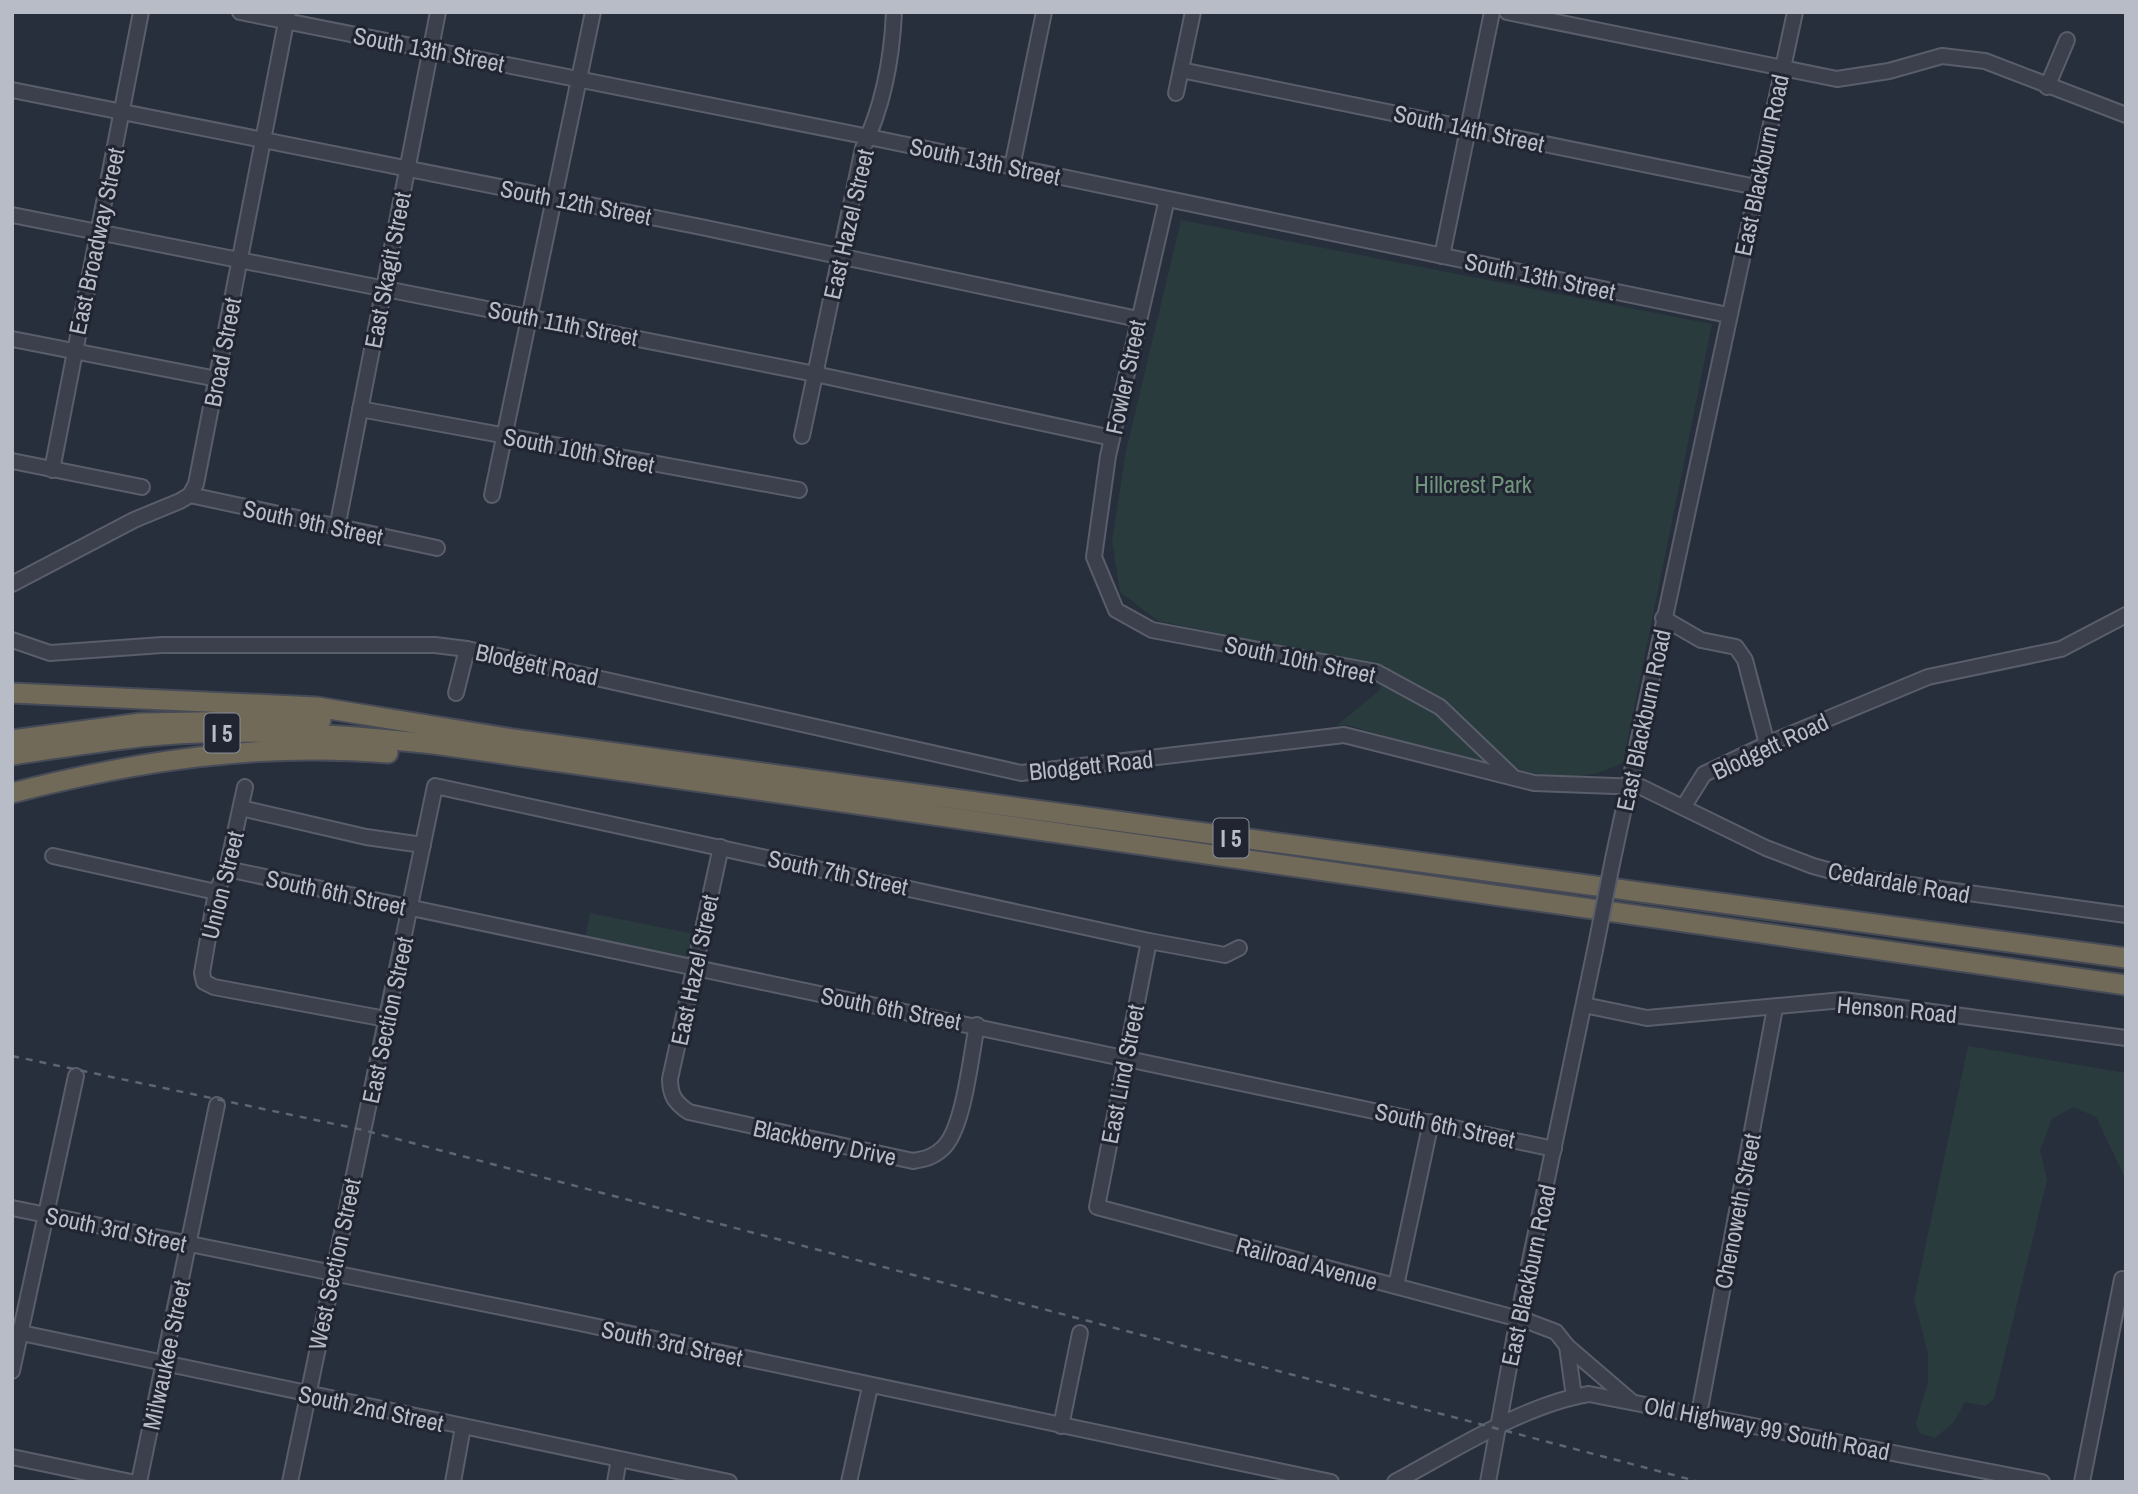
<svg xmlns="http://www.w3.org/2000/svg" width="2138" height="1494" viewBox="0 0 2138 1494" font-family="'Archivo Narrow',sans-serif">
	<rect width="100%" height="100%" fill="#272e3c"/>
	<g fill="#2a3b3e">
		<path d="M1181 220 1712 324 1623 763C1612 767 1599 774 1587 775 1527 783 1408 741 1346 725L1336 726 1379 691 1387 666 1158 621 1120 592 1112 541 1126 451Z"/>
		<path d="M590 913 694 934 689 957 586 936Z"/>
		<path d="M1968 1046 2126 1073V1180L2096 1117 2073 1107 2052 1119 2040 1150 2047 1180 1994 1399 1985 1406 1965 1402 1954 1422 1935 1438 1919 1433 1916 1423 1928 1382V1353L1914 1300Z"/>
	</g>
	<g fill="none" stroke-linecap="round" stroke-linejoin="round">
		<g stroke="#595e6a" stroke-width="18">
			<g id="minor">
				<path d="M240 12 864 136 1728 315"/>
				<path d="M1507 12 1837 79 1889 71 1942 56 1985 61 2126 115"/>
				<path d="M1181 70 1756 187"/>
				<path d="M2047 87 2067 40"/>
				<path d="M12 90 701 227 1138 319"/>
				<path d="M1176 93 1193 12"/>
				<path d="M1012 167 1044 12"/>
				<path d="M1167 199 1108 456 1094 557 1116 610 1152 630 1376 672 1440 707 1511 775"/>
				<path d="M12 215 815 374 1112 438"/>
				<path d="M1442 256 1492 12"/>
				<path d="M12 339 217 379"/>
				<path d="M360 409 799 490"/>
				<path d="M802 436 863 148C883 106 892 58 894 12"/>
				<path d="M12 461 142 487"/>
				<path d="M52 470 141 12"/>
				<path d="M190 495 437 548"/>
				<path d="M492 495 593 12"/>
				<path d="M337 528 438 12"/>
				<path d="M12 584 134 520 180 501 190 495 196 484 288 12"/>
				<path d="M1663 618 1701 640 1736 647 1745 660 1767 744"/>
				<path d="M12 640 50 653 162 645H435L467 649 1021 773 1344 735 1534 783 1641 787 1766 848 1813 866 1854 877 2126 915"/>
				<path d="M456 693 467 649"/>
				<path d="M245 787 227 869 216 892 202 973 204 982 214 987 386 1019"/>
				<path d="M1684 806 1704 774 1767 744 1928 677 2061 649 2126 615"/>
				<path d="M241 808 366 837 423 845"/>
				<path d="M721 847 670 1079C670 1095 675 1103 689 1112L913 1161C925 1159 934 1157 943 1148 964 1129 971 1054 977 1025"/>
				<path d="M53 856 216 892"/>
				<path d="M1613 859 1795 12"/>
				<path d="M227 869 1554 1149"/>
				<path d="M1149 941 1097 1207 1527 1321 1556 1332 1567 1346 1631 1401"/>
				<path d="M1584 1005 1647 1018 1843 1000 2126 1038"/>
				<path d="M12 1208 570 1321 1331 1482"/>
				<path d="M1396 1286 1431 1122"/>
				<path d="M12 1331 729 1482"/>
				<path d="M1567 1346 1574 1397"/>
				<path d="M12 1371 76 1076"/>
				<path d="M1699 1414 1775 1008"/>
				<path d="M1061 1426 1080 1333"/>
				<path d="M12 1457 131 1482"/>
				<path d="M139 1482 217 1105"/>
				<path d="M290 1482 435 786 1149 941 1225 955 1239 948"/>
				<path d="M453 1482 463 1427"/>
				<path d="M615 1482 619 1459"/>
				<path d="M849 1482 870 1387"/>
				<path d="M1395 1482C1453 1451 1525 1404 1589 1394L2042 1482"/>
				<path d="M1488 1482 1518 1318 1595 950"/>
				<path d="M2082 1482 2122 1279"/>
			</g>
		</g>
		<g stroke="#464b57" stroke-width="23">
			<g id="highway">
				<path d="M12 693 317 707 513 739 2126 958"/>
				<path d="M12 740 141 723 321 720"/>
				<path d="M12 755C74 746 136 735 198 733 277 730 355 736 434 744L2126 985"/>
				<path d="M12 793C136 761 260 742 388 753"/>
			</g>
		</g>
		<use href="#minor" stroke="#3b404c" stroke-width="14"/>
		<use href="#highway" stroke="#716a59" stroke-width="19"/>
		<path stroke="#5e6473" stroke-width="2.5" stroke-dasharray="7 7" stroke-linecap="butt" d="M12 1056 363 1130 1700 1482"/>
		<g stroke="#595e6a" stroke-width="18" stroke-linecap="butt">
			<path id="minor-bridge" d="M1595 950 1613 859"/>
		</g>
		<use href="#minor-bridge" stroke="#3b404c" stroke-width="14"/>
	</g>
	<g text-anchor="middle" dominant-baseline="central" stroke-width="6" stroke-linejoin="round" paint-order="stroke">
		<g fill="#202531" stroke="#8a8f9a" stroke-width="2">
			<rect x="204.5" y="713.5" width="35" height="39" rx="5"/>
			<rect x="1213.5" y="818.5" width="35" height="39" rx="5"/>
		</g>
		<g font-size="23" font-weight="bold" fill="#b7bcc7">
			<text x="222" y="733">I 5</text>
			<text x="1231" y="838">I 5</text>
		</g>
		<g font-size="24" fill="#b7bcc7" stroke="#202531">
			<text transform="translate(429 49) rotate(11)">South 13th Street</text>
			<text transform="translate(1469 128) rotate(12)">South 14th Street</text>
			<text transform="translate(985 161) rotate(12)">South 13th Street</text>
			<text transform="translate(1761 165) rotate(-78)">East Blackburn Road</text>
			<text transform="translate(576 202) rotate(11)">South 12th Street</text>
			<text transform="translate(848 224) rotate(-77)">East Hazel Street</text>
			<text transform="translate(96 241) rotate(-78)">East Broadway Street</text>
			<text transform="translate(387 270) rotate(-79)">East Skagit Street</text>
			<text transform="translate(1540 276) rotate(12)">South 13th Street</text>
			<text transform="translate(563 323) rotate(11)">South 11th Street</text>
			<text transform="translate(222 352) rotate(-79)">Broad Street</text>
			<text transform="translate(1125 377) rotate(-78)">Fowler Street</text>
			<text transform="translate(579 450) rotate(11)">South 10th Street</text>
			<text transform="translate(313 522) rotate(12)">South 9th Street</text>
			<text transform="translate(1300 659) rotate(12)">South 10th Street</text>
			<text transform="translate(537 664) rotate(12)">Blodgett Road</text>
			<text transform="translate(1643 720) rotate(-78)">East Blackburn Road</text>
			<text transform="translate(1770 746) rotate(-25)">Blodgett Road</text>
			<text transform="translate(1091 765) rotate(-6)">Blodgett Road</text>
			<text transform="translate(838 872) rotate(12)">South 7th Street</text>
			<text transform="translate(1899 882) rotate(10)">Cedardale Road</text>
			<text transform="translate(222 885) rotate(-76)">Union Street</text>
			<text transform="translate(336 892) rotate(12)">South 6th Street</text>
			<text transform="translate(694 970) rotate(-78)">East Hazel Street</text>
			<text transform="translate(891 1008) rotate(11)">South 6th Street</text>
			<text transform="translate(1897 1009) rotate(5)">Henson Road</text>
			<text transform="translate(387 1020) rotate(-78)">East Section Street</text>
			<text transform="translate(1122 1074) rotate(-79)">East Lind Street</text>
			<text transform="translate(1445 1125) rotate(12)">South 6th Street</text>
			<text transform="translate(825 1142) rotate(12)">Blackberry Drive</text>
			<text transform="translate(1737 1211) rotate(-79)">Chenoweth Street</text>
			<text transform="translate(116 1229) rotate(12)">South 3rd Street</text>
			<text transform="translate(1307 1263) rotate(15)">Railroad Avenue</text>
			<text transform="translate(334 1264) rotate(-78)">West Section Street</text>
			<text transform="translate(1528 1275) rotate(-78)">East Blackburn Road</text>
			<text transform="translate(672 1343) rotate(12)">South 3rd Street</text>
			<text transform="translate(166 1355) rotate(-78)">Milwaukee Street</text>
			<text transform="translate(371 1408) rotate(12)">South 2nd Street</text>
			<text transform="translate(1767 1428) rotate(11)">Old Highway 99 South Road</text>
		</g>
		<g font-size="24" fill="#71957d" stroke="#202531">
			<text x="1473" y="484">Hillcrest Park</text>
		</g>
	</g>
	<rect width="2138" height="1494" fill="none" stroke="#b7bcc7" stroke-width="28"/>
</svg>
